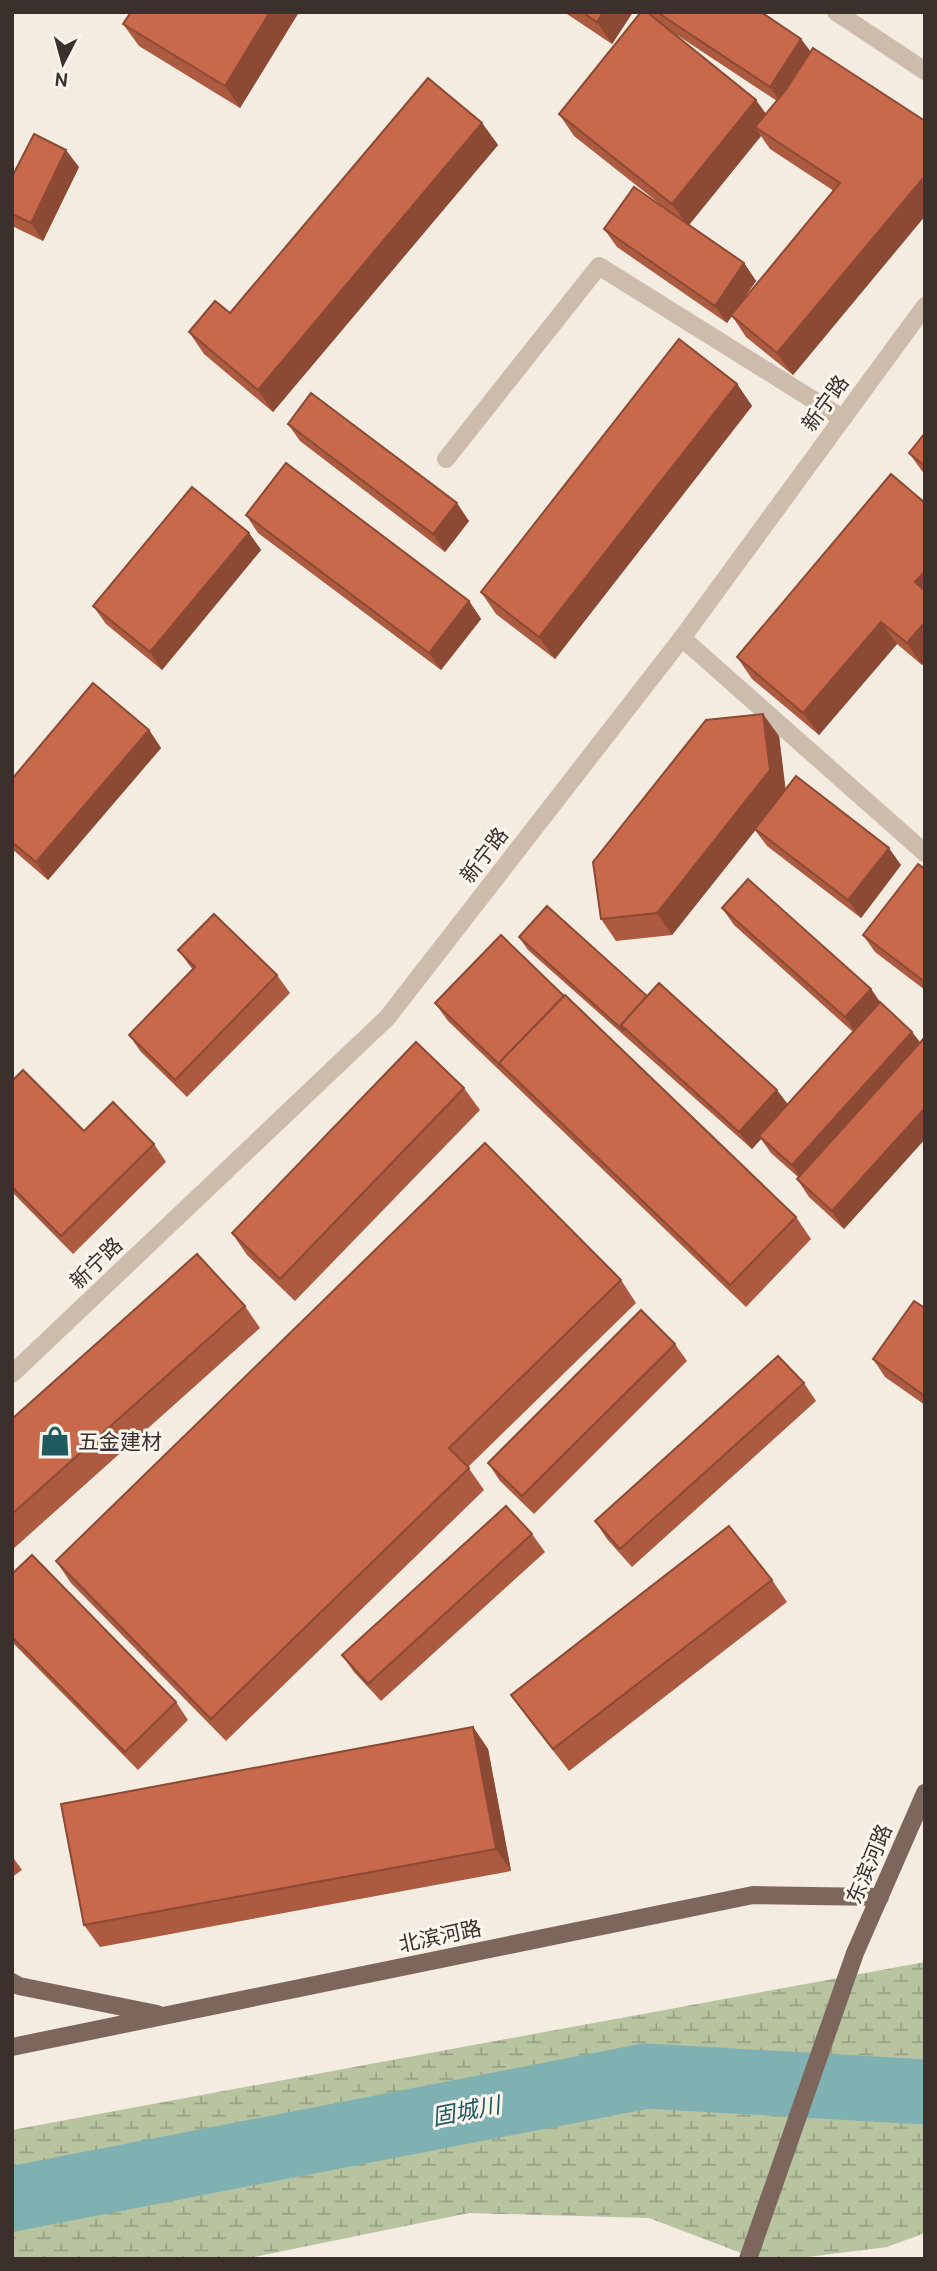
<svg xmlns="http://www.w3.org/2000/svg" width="937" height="2271" viewBox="0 0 937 2271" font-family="Cabin,'Noto Sans SC',sans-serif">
	<defs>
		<pattern id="wetland-marsh" width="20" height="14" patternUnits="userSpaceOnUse" patternTransform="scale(1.75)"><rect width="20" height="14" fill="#b8c4a0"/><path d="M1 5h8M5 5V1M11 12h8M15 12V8" fill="none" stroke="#97a083"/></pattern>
	</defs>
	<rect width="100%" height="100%" fill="#f4ebe1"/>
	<path fill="url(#wetland-marsh)" d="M925 1962V2233L887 2247 791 2259H757L649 2218 469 2213 244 2259H12V2130Z"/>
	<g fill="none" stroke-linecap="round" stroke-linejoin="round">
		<path stroke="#7fb0b2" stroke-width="65" d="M12 2199 646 2076 925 2092"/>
		<g stroke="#cdbbac" stroke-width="18">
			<path d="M836 12 925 71"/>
			<path d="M446 459 599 266 842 418"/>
			<path d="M682 638 925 853"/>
			<path d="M12 1374 387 1018 682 638 925 306"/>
		</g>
		<g stroke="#7d675c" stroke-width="18">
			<path d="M12 1982 19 1986 157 2014"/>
			<path d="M12 2047 753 1895 880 1897"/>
			<path d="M748 2259 855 1953 925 1793"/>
		</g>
	</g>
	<g fill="#ac5a40" fill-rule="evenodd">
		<path d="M131 12H299L240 108 139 46 123 24Z"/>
		<path d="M564 12H633L612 44Z"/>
		<path d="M649 12H761L801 39 811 52 925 121V216L793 375 746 337 732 316 727 323 617 247 604 229 665 208 574 136 559 114 652 17ZM668 29 777 101 766 114ZM761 136 770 149 834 191 742 301 756 281 744 263 689 225Z"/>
		<path d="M482 123 498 145 273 412 204 354 189 332 230 313Z"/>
		<path d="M79 167 43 241 12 226V177Z"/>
		<path d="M737 384 752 406 555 659 496 614 481 592Z"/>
		<path d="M288 424 469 521 445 552 300 441Z"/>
		<path d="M925 433V475L909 453Z"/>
		<path d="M925 503V662L922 665 897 644 819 735 752 679 737 657Z"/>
		<path d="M246 515 469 601 481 619 441 670 258 533Z"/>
		<path d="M249 533 261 550 162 670 106 624 93 606Z"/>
		<path d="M149 730 161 748 48 880 12 849V779Z"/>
		<path d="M779 736 785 789 901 865 861 918 767 846 755 830 672 935 616 941 601 919Z"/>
		<path d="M925 869V990L875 952 863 935Z"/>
		<path d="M722 908 871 989 881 1004 912 1032 920 1042 925 1037V1139L844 1229 809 1197 797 1179 798 1177 771 1153 761 1139 752 1149 528 950 519 937 647 996 787 1104 853 1032 734 925Z"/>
		<path d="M178 950 277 975 290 993 187 1097 141 1052 129 1035 193 970Z"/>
		<path d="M435 1003 796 1217 811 1239 746 1307 448 1021Z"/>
		<path d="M12 1081 84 1131 154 1144 166 1162 73 1254 12 1192Z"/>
		<path d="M464 1088 480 1110 295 1301 247 1255 232 1233Z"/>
		<path d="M621 1280 636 1303 468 1467 484 1490 226 1741 71 1583 56 1561Z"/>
		<path d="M245 1306 260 1328 12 1550V1419Z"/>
		<path d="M925 1308V1405L885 1377 873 1359Z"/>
		<path d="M675 1344 687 1361 534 1514 500 1481 488 1463Z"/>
		<path d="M804 1383 816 1401 632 1567 607 1539 595 1521Z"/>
		<path d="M532 1534 545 1552 381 1701 354 1672 342 1655Z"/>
		<path d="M12 1574 176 1702 188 1720 138 1770 12 1642Z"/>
		<path d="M772 1580 787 1602 569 1771 527 1717 511 1695Z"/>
		<path d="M473 1727 488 1749 511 1871 100 1947 84 1925Z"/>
		<path d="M12 1856 22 1870 12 1877Z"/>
	</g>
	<g fill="#8c4a34">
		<path d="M270 12H299L240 108 225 86Z"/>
		<path d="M603 12H633L612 44 597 22Z"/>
		<path d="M801 39 814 57 782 104 770 87Z"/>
		<path d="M756 100 772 122 755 127 761 136 688 226 672 204Z"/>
		<path d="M482 123 498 145 273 412 258 390Z"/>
		<path d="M66 150 79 167 43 241 31 223Z"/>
		<path d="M925 176V216L793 375 777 353Z"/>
		<path d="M744 263 756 281 727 323 715 306Z"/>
		<path d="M737 384 752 406 555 659 539 637Z"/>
		<path d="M457 503 469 521 445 552 433 534Z"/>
		<path d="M249 533 261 550 162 670 150 652Z"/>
		<path d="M925 571V597L915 582Z"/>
		<path d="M469 601 481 619 441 670 429 653Z"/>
		<path d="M881 622 897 644 819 735 803 713Z"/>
		<path d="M925 622V662L922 665 907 643Z"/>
		<path d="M763 714 779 736 786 792 672 935 657 913Z"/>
		<path d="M149 730 161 748 48 880 36 862Z"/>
		<path d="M889 848 901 865 861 918 848 900Z"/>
		<path d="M871 989 883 1006 857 1035 845 1017Z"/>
		<path d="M912 1032 924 1049 804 1183 792 1165Z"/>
		<path d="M777 1090 790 1107 759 1136 761 1139 752 1149 739 1132Z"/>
		<path d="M925 1108V1139L844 1229 832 1211Z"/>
		<path d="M473 1727 488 1749 511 1871 496 1849Z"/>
	</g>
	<g fill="#c8694b" stroke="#8c4a34" stroke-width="2">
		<path d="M131 12H270L225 86 123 24Z"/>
		<path d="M582 12H603L597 22Z"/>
		<path d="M641 12H647L756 100 672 204 559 114Z"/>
		<path d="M657 12H761L801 39 770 87Z"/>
		<path d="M813 48 925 121V176L777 353 731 315 840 183 755 127 785 91Z"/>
		<path d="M428 78 482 123 258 390 189 332 215 301 230 313Z"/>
		<path d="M34 134 66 150 31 223 12 214V177Z"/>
		<path d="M634 187 744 263 715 306 604 229Z"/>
		<path d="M679 339 737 384 539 637 481 592Z"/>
		<path d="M311 393 457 503 433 534 288 424Z"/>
		<path d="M925 433V466L909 453Z"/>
		<path d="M286 463 469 601 429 653 246 515Z"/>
		<path d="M891 474 925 503V571L915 582 925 591V622L907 643 881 622 803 713 737 657Z"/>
		<path d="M192 487 249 533 150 652 93 606Z"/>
		<path d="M93 683 149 730 36 862 12 842V779Z"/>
		<path d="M763 714 770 770 657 913 601 919 593 862 706 720Z"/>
		<path d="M796 776 889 848 848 900 755 829Z"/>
		<path d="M918 864 925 869V982L863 935Z"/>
		<path d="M748 879 871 989 845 1017 722 908Z"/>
		<path d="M547 906 647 996 621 1025 624 1031 519 937Z"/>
		<path d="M214 914 277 975 175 1080 129 1035 195 967 178 950Z"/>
		<path d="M501 935 564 996 499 1063 502 1067 435 1003Z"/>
		<path d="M659 983 777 1090 739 1132 621 1025Z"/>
		<path d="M565 995 796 1217 730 1285 499 1063Z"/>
		<path d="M880 1002 912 1032 792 1165 759 1136Z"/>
		<path d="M925 1037V1108L832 1211 797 1179Z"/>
		<path d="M416 1042 464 1088 280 1279 232 1233Z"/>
		<path d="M23 1070 84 1131 113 1102 154 1144 61 1236 12 1187V1081Z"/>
		<path d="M485 1143 621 1280 449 1448 469 1468 211 1719 56 1561Z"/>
		<path d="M197 1254 245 1306 12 1514V1419Z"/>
		<path d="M914 1301 925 1308V1396L873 1359Z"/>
		<path d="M641 1310 675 1344 522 1496 488 1463Z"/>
		<path d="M778 1356 804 1383 620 1549 595 1521Z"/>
		<path d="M506 1506 532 1534 368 1684 342 1655Z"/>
		<path d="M729 1526 772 1580 553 1749 511 1695Z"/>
		<path d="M32 1555 176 1702 125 1752 12 1637V1574Z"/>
		<path d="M473 1727 496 1849 84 1925 61 1804Z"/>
	</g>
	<defs>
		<g id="shop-bare" transform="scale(2.415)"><path d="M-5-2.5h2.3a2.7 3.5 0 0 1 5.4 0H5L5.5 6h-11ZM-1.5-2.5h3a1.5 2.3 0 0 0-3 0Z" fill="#1f5a5e" stroke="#fbf5ee" stroke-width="2.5" paint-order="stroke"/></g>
	</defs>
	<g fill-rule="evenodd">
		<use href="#shop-bare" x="55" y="1441"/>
	</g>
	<g text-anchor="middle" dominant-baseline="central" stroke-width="6" stroke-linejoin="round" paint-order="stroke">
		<g font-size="21" fill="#3b302b" stroke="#fbf5ee">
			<text transform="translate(825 403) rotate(-54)">新宁路</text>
			<text transform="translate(484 855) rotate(-52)">新宁路</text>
			<text transform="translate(96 1263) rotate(-44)">新宁路</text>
			<text transform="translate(869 1864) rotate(-67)">东滨河路</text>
			<text transform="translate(440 1936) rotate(-12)">北滨河路</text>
		</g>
		<g font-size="21" fill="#3b302b" stroke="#fbf5ee" text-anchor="start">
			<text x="78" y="1441">五金建材</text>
		</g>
		<g font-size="23" font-style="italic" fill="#1f5a5e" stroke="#fbf5ee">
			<text transform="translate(466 2111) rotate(-11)">固城川</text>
		</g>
	</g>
	<rect width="937" height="2271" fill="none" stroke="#3b302b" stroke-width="28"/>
	<g transform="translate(63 63) rotate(186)" stroke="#fbf5ee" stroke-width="5" paint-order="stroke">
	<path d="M0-5L12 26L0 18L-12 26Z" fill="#3b302b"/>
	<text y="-10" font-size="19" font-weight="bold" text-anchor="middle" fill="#3b302b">N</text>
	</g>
</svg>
